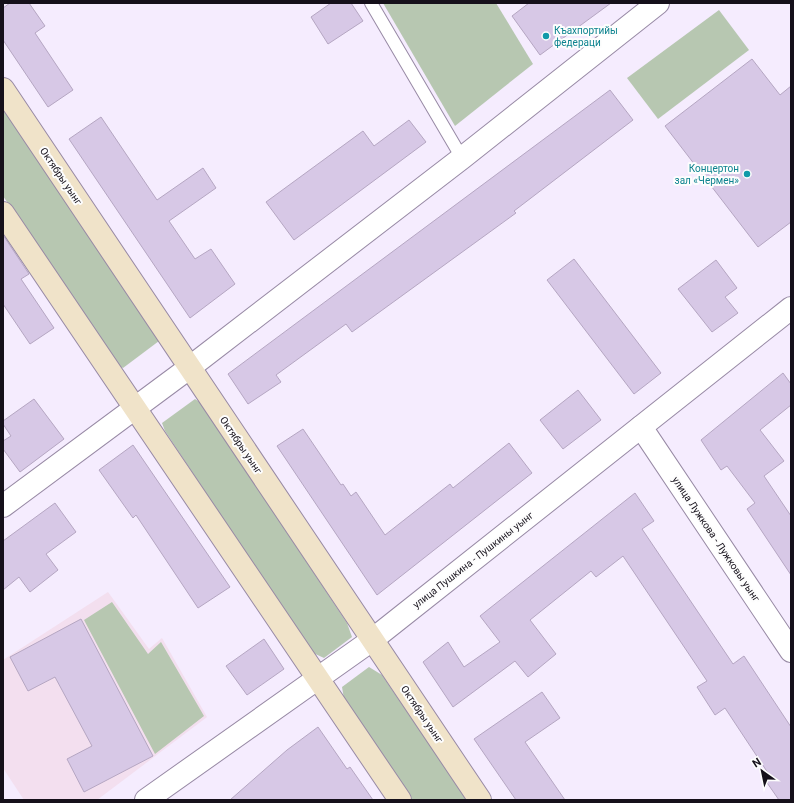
<svg xmlns="http://www.w3.org/2000/svg" width="794" height="803" viewBox="0 0 794 803" font-family="Roboto,sans-serif">
	<rect width="100%" height="100%" fill="#f5ecfe"/>
	<path fill="#f3dfef" d="M108 592 149 649 162 638 207 717 97 800H24L3 768V660Z"/>
	<g fill="#b7c7b1">
		<path d="M383 3H496L533 64 455 126Z"/>
		<path d="M719 10 749 50 658 119 627 78Z"/>
		<path d="M3 105 159 341 123 368 116 364 3 196Z"/>
		<path d="M195 399 201 403 347 623 352 637 324 658 311 652 165 431 162 423Z"/>
		<path d="M112 602 148 654 161 642 204 716 155 754 84 620Z"/>
		<path d="M369 667 382 675 467 800H412L344 699 342 687Z"/>
	</g>
	<g fill="#d7c8e6" stroke="#b5a6c2">
		<path d="M10 3H29L45 26 35 33 73 90 48 107 3 40V8Z"/>
		<path d="M331 3H351L363 21 328 44 311 17Z"/>
		<path d="M529 3H611L540 55 512 16Z"/>
		<path d="M752 59 780 95 791 86V222L758 247 665 126Z"/>
		<path d="M610 90 633 120 514 211 516 213 352 332 346 324 276 375 281 382 248 404 228 374Z"/>
		<path d="M101 117 157 200 203 168 216 188 169 221 195 259 211 249 235 284 190 318 69 139Z"/>
		<path d="M409 120 426 142 294 240 266 202 363 131 374 146Z"/>
		<path d="M3 235 29 274 21 279 54 328 30 344 3 304Z"/>
		<path d="M574 259 661 373 634 394 547 280Z"/>
		<path d="M716 260 737 288 725 297 738 313 712 332 678 289Z"/>
		<path d="M783 373 791 384V405L760 430 784 461 764 476 791 516V575L747 509 755 503 727 466 721 470 701 440Z"/>
		<path d="M578 390 601 420 563 449 540 420Z"/>
		<path d="M34 399 64 439 20 472 3 449V441L11 436 3 424V421Z"/>
		<path d="M303 429 341 485 343 484 351 496 356 492 385 535 450 484 453 488 509 443 532 473 377 595 277 446Z"/>
		<path d="M133 445 230 587 198 608 136 515 133 518 99 470Z"/>
		<path d="M635 493 654 521 642 529 733 664 744 656 791 727V800H779L763 777 768 773 725 708 715 715 697 687 707 681 623 556 596 577 591 571 530 620 556 654 528 677 515 661 453 707 423 662 448 642 464 667 500 642 480 616Z"/>
		<path d="M55 503 76 532 46 554 58 570 30 592 19 577 3 590V541Z"/>
		<path d="M81 619 153 756 84 792 67 759 92 746 55 677 28 691 10 657Z"/>
		<path d="M264 639 284 669 247 695 226 666Z"/>
		<path d="M542 692 560 718 525 742 565 800H516L474 739Z"/>
		<path d="M318 727 347 769 350 767 373 800H230L287 750Z"/>
	</g>
	<g fill="none" stroke-linecap="round" stroke-linejoin="round">
		<g stroke="#988aa5" stroke-width="14">
			<path id="lane" d="M371 3 462 158"/>
		</g>
		<g stroke="#988aa5" stroke-width="24">
			<g id="street">
				<path d="M641 427 791 651"/>
				<path d="M3 506 189 368 462 158 658 3"/>
				<path d="M146 800 372 640 791 308"/>
			</g>
		</g>
		<g stroke="#988aa5" stroke-width="24">
			<g id="secondary">
				<path d="M3 89 480 800"/>
				<path d="M3 213 400 800"/>
			</g>
		</g>
		<use href="#lane" stroke="#fff" stroke-width="12"/>
		<use href="#street" stroke="#fff" stroke-width="22"/>
		<use href="#secondary" stroke="#f0e3c9" stroke-width="22"/>
	</g>
	<g fill="#0f9aa8" stroke="#fdfdfd" stroke-width="1.5">
		<circle cx="546" cy="36" r="4"/>
		<circle cx="747" cy="174" r="4"/>
	</g>
	<g text-anchor="middle" dominant-baseline="central" stroke-width="4" stroke-linejoin="round" paint-order="stroke">
		<g font-size="10" fill="#0d838f" stroke="#fdfdfd" text-anchor="start">
			<text x="554" y="30">Къахпортийы<tspan x="554" dy="12">федераци</tspan></text>
			<text x="739" y="168" text-anchor="end">Концертон<tspan x="739" dy="12">зал «Чермен»</tspan></text>
		</g>
		<g font-size="10" fill="#15101a" stroke="#fdfdfd">
			<text transform="translate(61 176) rotate(56)">Октябры уынг</text>
			<text transform="translate(241 445) rotate(56)">Октябры уынг</text>
			<text transform="translate(716 539) rotate(56)">улица Лужкова - Лужковы уынг</text>
			<text transform="translate(473 560) rotate(-38)">улица Пушкина - Пушкины уынг</text>
			<text transform="translate(422 714) rotate(56)">Октябры уынг</text>
		</g>
	</g>
	<rect width="794" height="803" fill="none" stroke="#15101a" stroke-width="8"/>
	<g transform="translate(762 771) rotate(327)" stroke="#fdfdfd" stroke-width="3" paint-order="stroke">
	<path d="M0-3L7 15L0 10L-7 15Z" fill="#15101a"/>
	<text y="-6" font-size="11" font-weight="bold" text-anchor="middle" fill="#15101a">N</text>
	</g>
</svg>
